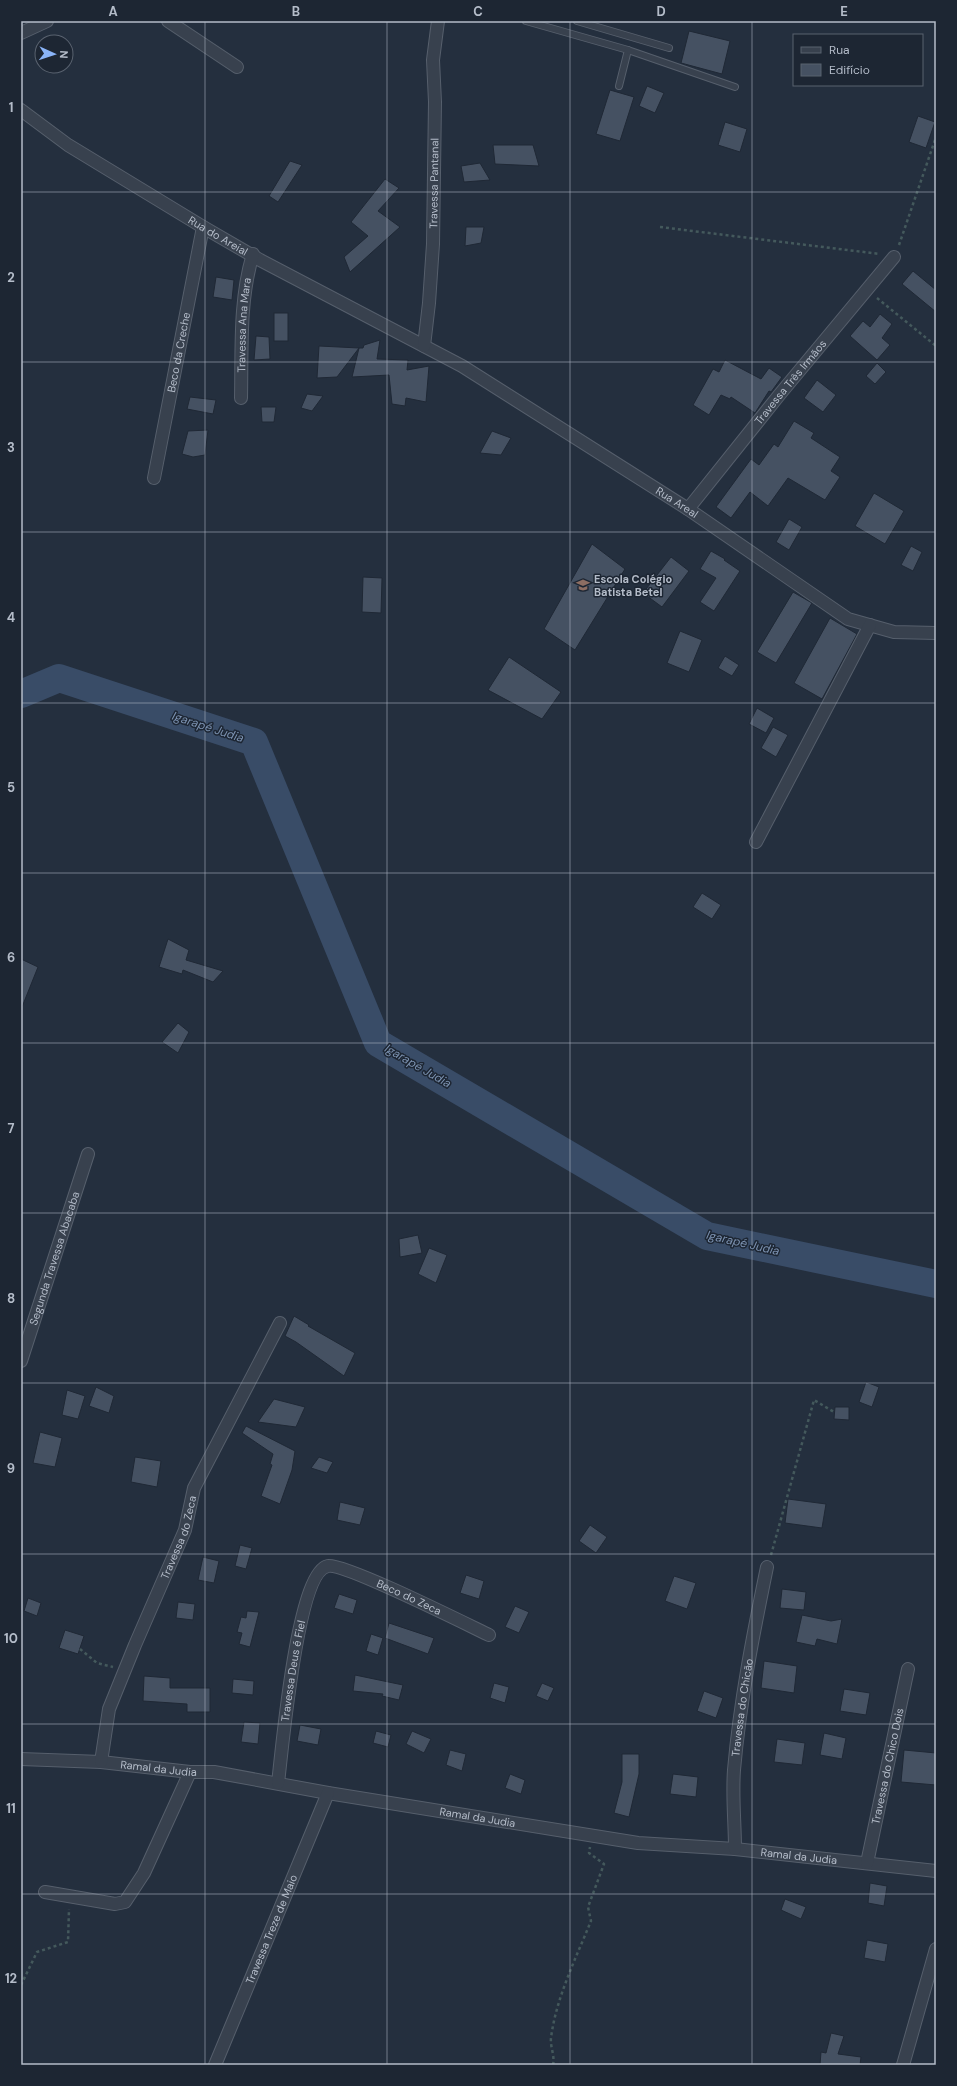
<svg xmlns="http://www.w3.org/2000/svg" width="957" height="2086" viewBox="0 0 957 2086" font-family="'DM Sans',sans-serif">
	<rect width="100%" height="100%" fill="#242f3e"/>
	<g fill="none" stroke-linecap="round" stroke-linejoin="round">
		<path stroke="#394c67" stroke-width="28" d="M21 694 59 678 254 742 378 1043 707 1236 936 1284"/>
	</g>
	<g fill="#455162" stroke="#1f2835">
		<path d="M689 31 730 41 722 74 681 63Z"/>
		<path d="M647 86 664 93 655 113 639 106Z"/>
		<path d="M610 90 634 97 620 141 596 134Z"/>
		<path d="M918 116 935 122 926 148 909 142Z"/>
		<path d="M725 122 747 129 740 152 718 145Z"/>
		<path d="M493 145H533L539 166 495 164Z"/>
		<path d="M290 161 302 165 278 202 269 196Z"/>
		<path d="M480 163 490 180 464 182 461 166Z"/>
		<path d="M385 179 399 188 378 211 400 227 350 272 344 257 368 236 351 222Z"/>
		<path d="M466 227H484L481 243 465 246Z"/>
		<path d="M913 271 936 290V312L902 284Z"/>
		<path d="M216 277 234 280 232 300 213 297Z"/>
		<rect x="274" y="313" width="14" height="28"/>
		<path d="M880 314 892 324 882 338 890 345 877 360 850 336 863 321 870 327Z"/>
		<path d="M256 336 269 337 270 359 254 360Z"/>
		<path d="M380 340 377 359 408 360 407 370 429 366 426 402 406 398 405 406 392 404 389 375 352 377 359 348H363L364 345Z"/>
		<path d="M319 346 359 348 337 377 317 378Z"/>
		<path d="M725 360 761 379 769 368 782 377 771 392 769 391 755 413 731 397 730 399 721 395 709 415 693 405 713 369 719 372Z"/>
		<path d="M877 363 886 372 875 384 866 376Z"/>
		<path d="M817 380 836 395 823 412 804 398Z"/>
		<path d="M307 394 323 396 312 411 301 408Z"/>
		<path d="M190 397 216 400 213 414 187 409Z"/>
		<path d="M261 407H276L274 422H262Z"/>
		<path d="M794 421 814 433 811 438 840 457 831 471 840 477 825 500 788 478 768 506 750 492 731 518 716 507 751 459 759 465 774 444 778 447Z"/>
		<path d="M208 430 205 455 193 457 182 454 188 431Z"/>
		<path d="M492 431 511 438 501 455 480 453Z"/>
		<path d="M874 493 904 511 885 544 855 526Z"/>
		<path d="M789 519 802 527 789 550 776 542Z"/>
		<path d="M592 544 625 569 575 650 544 629Z"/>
		<path d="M911 546 922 552 913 571 901 565Z"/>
		<path d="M711 551 725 559 724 560 740 571 714 611 700 602 716 578 700 569Z"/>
		<path d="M671 557 689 571 662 607 643 593Z"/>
		<path d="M363 577 382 578 381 613 362 612Z"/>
		<path d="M793 592 812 603 776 663 757 652Z"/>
		<path d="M830 618 857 634 822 699 794 683Z"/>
		<path d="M680 631 702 640 689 672 667 663Z"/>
		<path d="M725 656 739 665 732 676 718 668Z"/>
		<path d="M509 657 561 692 542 719 488 690Z"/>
		<path d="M757 708 774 718 766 733 749 724Z"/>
		<path d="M773 727 788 735 776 757 761 748Z"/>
		<path d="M702 893 721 905 712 919 693 907Z"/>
		<path d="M168 939 189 950 186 960 223 971 213 982 183 970 182 974 159 967Z"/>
		<path d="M21 959 38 967 22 1007 21 1006Z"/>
		<path d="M178 1023 189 1032 178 1053 162 1042Z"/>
		<path d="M418 1235 422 1253 400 1257 399 1239Z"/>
		<path d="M429 1248 447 1255 436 1283 418 1274Z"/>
		<path d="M294 1316 309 1325 308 1326 355 1353 344 1376 296 1342 285 1336Z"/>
		<path d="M866 1382 879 1387 872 1407 859 1402Z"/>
		<path d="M96 1387 114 1396 109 1413 89 1406Z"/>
		<path d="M67 1390 85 1396 78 1419 62 1415Z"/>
		<path d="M274 1399 305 1407 296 1427 258 1422Z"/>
		<path d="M835 1407H849V1420L834 1419Z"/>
		<path d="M246 1426 295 1451 292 1470 280 1504 261 1496 272 1465 270 1464 273 1454 242 1433Z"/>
		<path d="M40 1432 62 1438 55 1467 33 1463Z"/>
		<path d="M135 1457 161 1461 157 1487 131 1482Z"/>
		<path d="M319 1457 333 1462 327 1473 311 1468Z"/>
		<path d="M788 1499 826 1504 822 1528 785 1523Z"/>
		<path d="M340 1502 365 1508 360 1525 337 1520Z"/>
		<path d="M590 1525 607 1537 596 1553 579 1541Z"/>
		<path d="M240 1545 252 1548 246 1569 235 1566Z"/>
		<path d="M203 1557 219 1561 214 1583 198 1580Z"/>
		<path d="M466 1575 484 1581 479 1599 460 1593Z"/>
		<path d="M674 1576 696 1583 687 1609 665 1601Z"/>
		<path d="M782 1589 806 1592 804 1610 780 1608Z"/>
		<path d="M339 1594 357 1600 353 1614 334 1608Z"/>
		<path d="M28 1598 41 1603 37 1616 24 1611Z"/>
		<path d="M178 1602 195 1604 193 1620 176 1618Z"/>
		<path d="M515 1606 529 1612 519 1633 505 1627Z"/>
		<path d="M247 1611 259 1612 250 1647 239 1644 242 1633 237 1632 241 1617 246 1618Z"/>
		<path d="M802 1615 831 1621 842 1619 837 1644 817 1639 815 1646 796 1642Z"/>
		<path d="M389 1623 434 1638 428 1654 385 1638Z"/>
		<path d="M65 1630 84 1636 78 1654 59 1648Z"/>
		<path d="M371 1634 383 1638 378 1655 366 1651Z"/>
		<path d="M764 1661 797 1666 794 1693 761 1688Z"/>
		<path d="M355 1675 403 1685 399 1700 382 1696 383 1694 353 1691Z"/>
		<path d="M144 1676 170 1678V1688H210V1712H187V1704L143 1701Z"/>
		<path d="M233 1679 254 1681 253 1695 232 1693Z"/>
		<path d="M494 1683 509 1687 505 1703 490 1698Z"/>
		<path d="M542 1683 554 1688 548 1701 536 1696Z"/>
		<path d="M844 1689 870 1693 866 1715 840 1711Z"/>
		<path d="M704 1691 723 1698 716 1718 697 1711Z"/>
		<path d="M244 1722 260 1723 258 1744 241 1742Z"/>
		<path d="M300 1725 321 1729 318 1745 297 1741Z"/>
		<path d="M376 1731 391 1735 388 1747 373 1743Z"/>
		<path d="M412 1731 431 1739 424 1753 406 1744Z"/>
		<path d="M824 1733 846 1738 842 1759 820 1755Z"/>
		<path d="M777 1739 805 1743 802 1765 774 1762Z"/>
		<path d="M450 1750 466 1754 462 1771 446 1765Z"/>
		<path d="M904 1750 936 1753V1785L901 1782Z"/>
		<path d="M622 1754H639V1774L629 1817 614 1813 622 1782Z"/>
		<path d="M510 1774 525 1780 521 1794 505 1788Z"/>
		<path d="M673 1774 698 1777 696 1797 670 1794Z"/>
		<path d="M870 1883 887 1886 884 1906 868 1903Z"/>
		<path d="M785 1899 806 1907 801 1919 781 1910Z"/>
		<path d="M867 1940 888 1944 885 1962 864 1958Z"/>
		<path d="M831 2033 844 2036 838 2054 861 2057 860 2065H820L821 2052 826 2053Z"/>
	</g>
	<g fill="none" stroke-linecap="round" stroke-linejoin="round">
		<g stroke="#565f6c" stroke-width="8">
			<g id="service">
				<path d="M526 21 628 50 619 86"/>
				<path d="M577 21 669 48"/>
				<path d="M628 50 735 87"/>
			</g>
		</g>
		<g stroke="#565f6c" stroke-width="14">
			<g id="minor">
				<path d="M168 21 237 67"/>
				<path d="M21 33 47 21"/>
				<path id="s1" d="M21 110 68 145 203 227 260 260 462 366 688 509 848 619 894 632 936 633"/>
				<path id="s2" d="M424 346 429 303 433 244 435 102 433 60 438 21"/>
				<path id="s3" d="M241 398C242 350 239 300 253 254"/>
				<path id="s4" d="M154 478 203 227"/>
				<path id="s5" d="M688 509 780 394 894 257"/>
				<path d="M756 842 870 625"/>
				<path id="s6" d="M21 1361 88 1154"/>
				<path id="s7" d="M21 1759 101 1762 190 1772H214L328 1793 638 1843 735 1849 936 1871"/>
				<path id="s8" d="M101 1762 109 1709 135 1645 185 1530 194 1488 280 1323"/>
				<path id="s9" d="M278 1783C282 1751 297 1572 328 1566 344 1563 466 1624 489 1635"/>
				<path id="s10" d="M735 1849C735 1823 732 1796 734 1770 740 1701 753 1635 767 1567"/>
				<path id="s11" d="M867 1863 908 1669"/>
				<path d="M45 1892 115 1904 125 1902 144 1873 190 1772"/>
				<path id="s12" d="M215 2065 328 1793"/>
				<path d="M903 2065 936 1949"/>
			</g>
		</g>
		<g stroke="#44595c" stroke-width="2.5" stroke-dasharray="3 3" stroke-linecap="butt">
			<path d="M660 227 880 254"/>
			<path d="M899 245 936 137"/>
			<path d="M877 298 936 346"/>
			<path d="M771 1555 814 1400 834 1412"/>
			<path d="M80 1649 97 1663 113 1667"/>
			<path d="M21 1985 37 1952 68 1942 69 1909"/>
			<path d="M553 2065C555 2055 550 2047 551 2038 556 1998 576 1958 591 1921L588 1907 604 1864 589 1853 590 1847"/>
		</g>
		<use href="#service" stroke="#38414e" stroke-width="6"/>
		<use href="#minor" stroke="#38414e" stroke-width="12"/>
	</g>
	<path fill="none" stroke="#b4bcc9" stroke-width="1" stroke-opacity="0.55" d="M205 21V2065M387 21V2065M570 21V2065M752 21V2065M21 192H936M21 362H936M21 532H936M21 703H936M21 873H936M21 1043H936M21 1213H936M21 1383H936M21 1554H936M21 1724H936M21 1894H936"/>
	<defs>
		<g id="school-bare" transform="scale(1.08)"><path d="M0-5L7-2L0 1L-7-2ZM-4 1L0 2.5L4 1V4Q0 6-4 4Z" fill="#8d6e63" stroke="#1d2633" stroke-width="2.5" paint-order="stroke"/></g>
	</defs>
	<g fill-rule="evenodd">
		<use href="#school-bare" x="583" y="585"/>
	</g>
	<g text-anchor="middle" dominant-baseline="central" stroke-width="3" stroke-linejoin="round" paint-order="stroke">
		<g font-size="11" fill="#b4bcc9" stroke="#1d2633">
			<text stroke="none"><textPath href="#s2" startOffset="163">Travessa Pantanal</textPath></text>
			<text stroke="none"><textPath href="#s1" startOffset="234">Rua do Areial</textPath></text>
			<text stroke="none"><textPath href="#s3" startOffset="73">Travessa Ana Mara</textPath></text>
			<text stroke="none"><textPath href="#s4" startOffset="128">Beco da Creche</textPath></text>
			<text stroke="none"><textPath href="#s5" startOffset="163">Travessa Três Irmãos</textPath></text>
			<text stroke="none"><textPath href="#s1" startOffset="765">Rua Areal</textPath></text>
			<text stroke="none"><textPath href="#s6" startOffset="108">Segunda Travessa Abacaba</textPath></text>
			<text stroke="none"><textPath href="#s8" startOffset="239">Travessa do Zeca</textPath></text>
			<text stroke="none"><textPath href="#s9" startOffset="314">Beco do Zeca</textPath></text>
			<text stroke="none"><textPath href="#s9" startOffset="113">Travessa Deus é Fiel</textPath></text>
			<text stroke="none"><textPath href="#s10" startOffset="142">Travessa do Chicão</textPath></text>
			<text stroke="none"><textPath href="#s11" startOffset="99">Travessa do Chico Dois</textPath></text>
			<text stroke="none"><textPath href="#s7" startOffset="138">Ramal da Judia</textPath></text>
			<text stroke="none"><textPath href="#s7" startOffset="461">Ramal da Judia</textPath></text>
			<text stroke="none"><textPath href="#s7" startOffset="785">Ramal da Judia</textPath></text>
			<text stroke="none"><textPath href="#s12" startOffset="147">Travessa Treze de Maio</textPath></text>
		</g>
		<g font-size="11" font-weight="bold" fill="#b4bcc9" stroke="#1d2633" text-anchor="start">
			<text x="594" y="579">Escola Colégio<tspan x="594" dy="13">Batista Betel</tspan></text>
		</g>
		<g font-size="12" font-style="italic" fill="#7c92b1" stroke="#1d2633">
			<text transform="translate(208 727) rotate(18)">Igarapé Judia</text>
			<text transform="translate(418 1066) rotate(30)">Igarapé Judia</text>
			<text transform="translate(743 1243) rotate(13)">Igarapé Judia</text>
		</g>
	</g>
	<rect width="957" height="2086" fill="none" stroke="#1d2633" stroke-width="44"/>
	<rect x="793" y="34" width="130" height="52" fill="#1d2633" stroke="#59626f"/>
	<rect x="801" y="47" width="20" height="6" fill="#38414e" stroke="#59626f"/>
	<text x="829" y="54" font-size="12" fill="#b4bcc9">Rua</text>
	<rect x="801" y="64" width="20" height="12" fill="#455162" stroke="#59626f"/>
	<text x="829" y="74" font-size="12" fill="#b4bcc9">Edifício</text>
	<g transform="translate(54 54) rotate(93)"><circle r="19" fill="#1d2633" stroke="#59626f"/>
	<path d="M0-3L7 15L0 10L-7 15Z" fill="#8ab4f8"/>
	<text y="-6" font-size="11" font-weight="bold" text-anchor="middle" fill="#b4bcc9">N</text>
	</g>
	<rect x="22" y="22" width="913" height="2042" fill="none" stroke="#b4bcc9" stroke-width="1.5"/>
	<g font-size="13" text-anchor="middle" font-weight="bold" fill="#b4bcc9">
		<text x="113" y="16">A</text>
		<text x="296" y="16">B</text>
		<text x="478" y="16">C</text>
		<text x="661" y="16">D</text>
		<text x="844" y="16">E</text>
		<text x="11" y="112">1</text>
		<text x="11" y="282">2</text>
		<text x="11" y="452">3</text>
		<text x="11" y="622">4</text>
		<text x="11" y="792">5</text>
		<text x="11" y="962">6</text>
		<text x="11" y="1133">7</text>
		<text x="11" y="1303">8</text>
		<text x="11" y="1473">9</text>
		<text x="11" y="1643">10</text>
		<text x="11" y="1813">11</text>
		<text x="11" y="1983">12</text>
	</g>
</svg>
